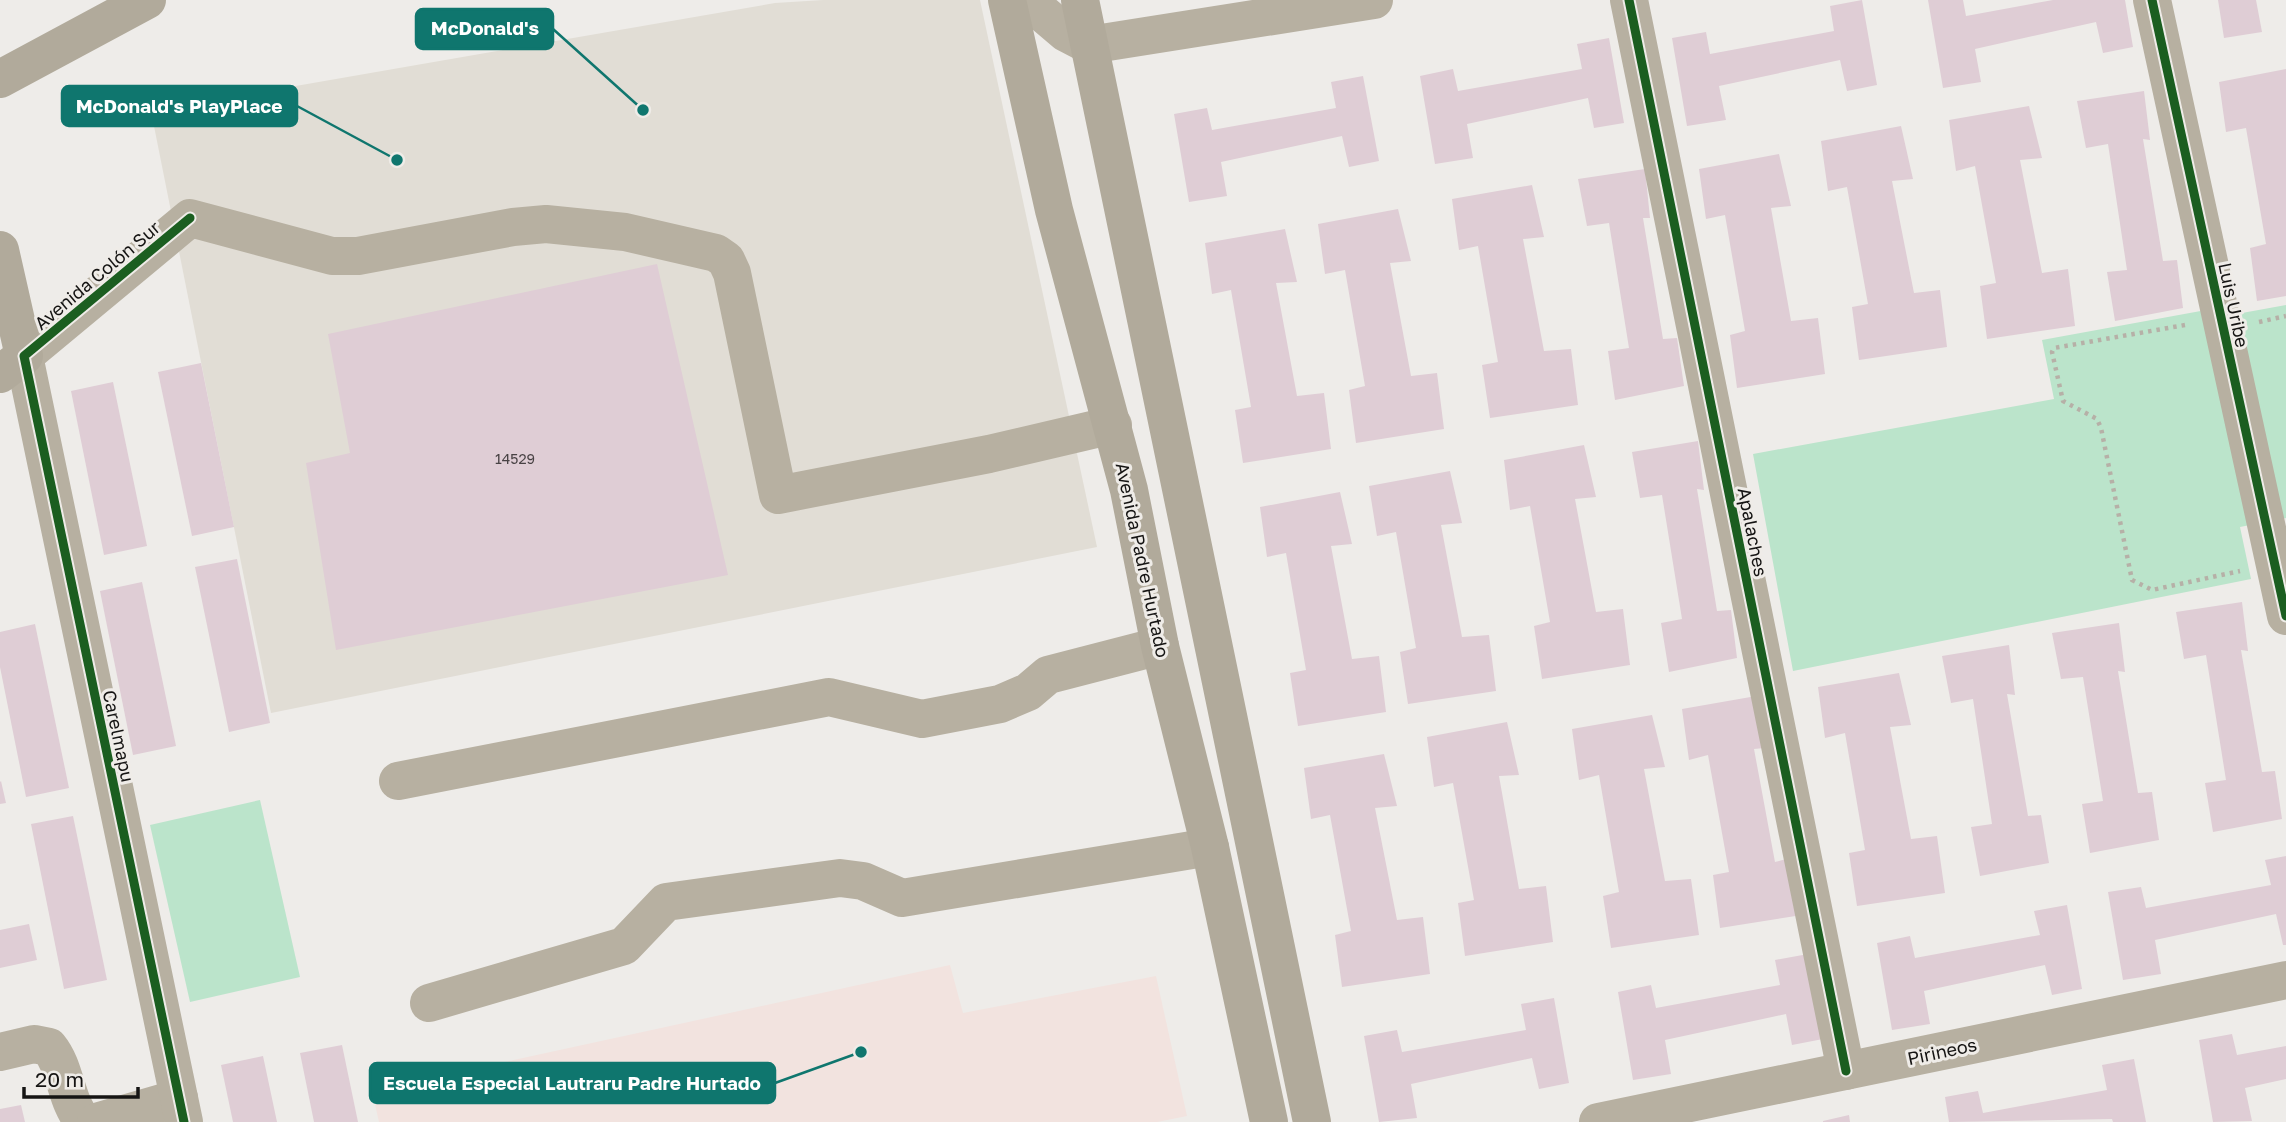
<svg xmlns="http://www.w3.org/2000/svg" width="2286" height="1122" viewBox="0 0 2286 1122" font-family="'Golos Text',sans-serif">
	<rect width="100%" height="100%" fill="#eeece9"/>
	<path fill="#e1ddd5" d="M823 0H980L1097 547 271 713 151 111 775 3Z"/>
	<path fill="#f2e3df" d="M950 965 963 1013 1156 976 1187 1116 1157 1122H379L372 1091Z"/>
	<g fill="#bbe4cb">
		<path d="M2286 305V518L2240 527 2251 579 1793 671 1753 454 2054 399 2042 340 2228 306 2231 315Z"/>
		<path d="M260 800 300 977 190 1002 150 825Z"/>
	</g>
	<g fill="#dfcdd5">
		<path d="M1862 0 1877 85 1847 91 1840 60 1719 86 1726 120 1687 126 1672 38 1706 32 1710 54 1834 31 1830 6Z"/>
		<path d="M1928 0H1963L1966 16 2053 0H2125L2133 47 2103 53 2096 22 1975 49 1981 82 1943 88Z"/>
		<path d="M2218 0H2256L2262 32 2224 38Z"/>
		<path d="M1609 38 1624 123 1594 128 1588 98 1467 124 1473 158 1435 164 1420 76 1453 69 1458 91 1582 69 1577 44Z"/>
		<path d="M2286 69V296L2257 301 2250 248 2266 244 2246 128 2226 132 2219 82Z"/>
		<path d="M1363 76 1379 161 1349 167 1342 136 1221 162 1227 196 1189 202 1174 114 1207 108 1212 130 1336 108 1331 82Z"/>
		<path d="M2144 91 2150 140 2143 139 2163 261 2177 260 2183 308 2115 321 2107 272 2127 270 2108 144 2086 148 2077 101Z"/>
		<path d="M2029 106 2042 158 2020 160 2042 273 2068 269 2075 326 1987 339 1980 286 1996 283 1975 166 1956 171 1949 120Z"/>
		<path d="M1901 126 1913 179 1892 181 1914 293 1940 290 1947 347 1859 360 1852 307 1868 304 1847 187 1828 191 1821 141Z"/>
		<path d="M1779 154 1791 206 1771 208 1791 321 1818 318 1825 374 1737 388 1730 335 1745 331 1725 215 1706 219 1699 169Z"/>
		<path d="M1645 169 1650 218H1643L1663 339 1677 338 1684 386 1615 400 1608 351 1629 348 1609 223 1587 226 1578 179Z"/>
		<path d="M1532 185 1544 237 1523 239 1544 351 1571 349 1578 405 1490 418 1482 365 1498 362 1478 246 1459 250 1452 199Z"/>
		<path d="M1398 209 1411 261 1390 263 1411 376 1437 373 1444 429 1356 443 1349 390 1365 386 1345 270 1325 274 1318 224Z"/>
		<path d="M1285 229 1297 282 1276 283 1297 396 1324 393 1331 449 1243 463 1235 410 1251 407 1231 290 1212 294 1205 243Z"/>
		<path d="M657 264 728 575 336 650 306 463 350 453 328 334Z"/>
		<path d="M201 363 234 527 192 536 158 372Z"/>
		<path d="M113 382 147 546 104 555 71 391Z"/>
		<path d="M1698 441 1704 490 1697 489 1717 611 1731 610 1737 658 1669 672 1661 623 1682 619 1662 495 1640 498 1632 452Z"/>
		<path d="M1584 445 1596 497 1575 499 1596 612 1623 609 1630 665 1542 679 1534 626 1550 622 1530 506 1510 510 1504 460Z"/>
		<path d="M1450 471 1462 523 1441 525 1462 637 1489 635 1496 691 1408 704 1400 652 1416 648 1396 532 1377 536 1369 486Z"/>
		<path d="M1340 492 1352 544 1331 546 1352 659 1379 656 1386 712 1298 726 1290 673 1306 670 1286 553 1267 557 1260 507Z"/>
		<path d="M237 559 270 723 229 732 195 567Z"/>
		<path d="M142 582 176 746 133 755 100 591Z"/>
		<path d="M2242 602 2248 651 2241 650 2262 772 2275 771 2282 819 2213 832 2205 783 2226 780 2206 655 2184 659 2176 612Z"/>
		<path d="M2119 623 2125 672 2118 671 2138 793 2152 792 2159 840 2090 853 2082 804 2103 801 2083 677 2061 679 2052 633Z"/>
		<path d="M35 624 69 788 26 797 0 667V632Z"/>
		<path d="M2009 645 2015 695 2007 694 2028 816 2041 815 2049 863 1980 876 1971 827 1992 824 1973 699 1951 703 1942 656Z"/>
		<path d="M1899 673 1911 725 1890 727 1911 839 1937 836 1945 893 1857 906 1849 853 1865 850 1845 733 1825 738 1818 687Z"/>
		<path d="M1762 695 1775 747 1754 749 1775 862 1790 858 1802 915 1720 928 1713 875 1729 872 1708 755 1689 760 1682 709Z"/>
		<path d="M1652 715 1665 767 1644 769 1665 881 1691 879 1699 935 1611 948 1603 896 1619 892 1599 775 1579 780 1572 729Z"/>
		<path d="M1507 722 1519 775 1499 776 1519 889 1546 886 1553 942 1465 956 1458 903 1474 900 1453 783 1434 787 1427 737Z"/>
		<path d="M1384 754 1397 806 1375 808 1397 920 1423 917 1430 974 1342 987 1335 935 1351 931 1330 815 1311 819 1304 768Z"/>
		<path d="M1 781 6 803 0 804V782Z"/>
		<path d="M73 816 107 980 64 989 31 824Z"/>
		<path d="M2286 856V945H2283L2276 914 2155 940 2161 974 2123 980 2108 892 2141 887 2146 908 2271 885 2265 860Z"/>
		<path d="M2067 905 2082 989 2052 995 2045 965 1924 991 1930 1024 1892 1030 1877 943 1910 936 1915 958 2040 935 2034 911Z"/>
		<path d="M29 924 37 960 0 968V930Z"/>
		<path d="M1808 954 1823 1039 1792 1045 1786 1014 1665 1040 1671 1074 1633 1080 1618 992 1651 985 1656 1008 1780 985 1775 960Z"/>
		<path d="M1554 998 1569 1083 1539 1089 1532 1058 1411 1084 1417 1118 1379 1122 1364 1036 1397 1030 1402 1052 1526 1030 1521 1004Z"/>
		<path d="M2232 1034 2237 1055 2286 1046V1079L2245 1088 2252 1121 2213 1122 2199 1040Z"/>
		<path d="M342 1045 358 1122H314L300 1053Z"/>
		<path d="M263 1056 277 1122H233L221 1065Z"/>
		<path d="M2134 1059 2146 1122H2113L2112 1119 1949 1122 1945 1097 1978 1091 1983 1113 2107 1090 2102 1065Z"/>
		<path d="M21 1105 25 1122H0V1109Z"/>
		<path d="M1849 1115 1850 1122H1823V1121Z"/>
	</g>
	<g fill="none" stroke-linecap="round" stroke-linejoin="round">
		<g stroke="#b6b0a7" stroke-width="4.5" stroke-dasharray="3.5 5" stroke-linecap="butt">
			<path d="M2259 322 2286 316"/>
			<path d="M2185 325 2054 348 2052 352 2063 401 2097 419 2101 428 2132 580 2152 590 2240 571"/>
		</g>
		<g stroke="#b7b0a1" stroke-width="38">
			<path d="M1027 0 1066 33 1089 45 1374 0"/>
			<path d="M1629 0 1846 1071"/>
			<path d="M2152 0 2286 616"/>
			<path d="M398 781 829 697 922 719 1000 704 1028 692 1048 675 1160 646"/>
			<path d="M429 1003 624 946 666 902 840 878 863 881 902 898 1210 847"/>
			<path d="M0 1052 34 1044 49 1047C67 1069 65 1102 84 1122"/>
			<path d="M96 1122 179 1098"/>
			<path d="M184 1122 24 356 190 218 332 256H358L513 227 546 224 625 232 716 253 726 260 732 273 778 495 989 454 1113 425"/>
			<path d="M1598 1122 2286 980"/>
		</g>
		<g stroke="#b1aa9b" stroke-width="38">
			<path d="M1007 0 1054 210 1129 490 1160 646 1210 847 1269 1122"/>
			<path d="M1080 0 1312 1122"/>
			<path d="M0 79 147 0"/>
			<path d="M0 250 24 356 0 374"/>
		</g>
		<g stroke="#efece8" stroke-width="13">
			<g id="cycleway">
				<path d="M1629 0 1846 1071"/>
				<path d="M2152 0 2286 616"/>
				<path d="M184 1122 24 356 190 218"/>
			</g>
		</g>
		<use href="#cycleway" stroke="#1b5e20" stroke-width="9"/>
	</g>
	<g text-anchor="middle" dominant-baseline="central" stroke-width="6" stroke-linejoin="round" paint-order="stroke">
		<g font-size="14" fill="#484244">
			<text x="515" y="458">14529</text>
		</g>
		<g font-size="18" fill="#151413" stroke="#efece8">
			<text transform="translate(97 275) rotate(-40)">Avenida Colón Sur</text>
			<text transform="translate(2234 305) rotate(78)">Luis Uribe</text>
			<text transform="translate(1753 532) rotate(79)">Apalaches</text>
			<text transform="translate(1143 560) rotate(78)">Avenida Padre Hurtado</text>
			<text transform="translate(119 736) rotate(78)">Carelmapu</text>
			<text transform="translate(1942 1051) rotate(-12)">Pirineos</text>
		</g>
	</g>
	<path fill="none" stroke="#0f766e" stroke-width="2.5" d="M643 110L553 29M397 160L297 106M861 1052L775 1083"/>
	<g fill="#0f766e" stroke="#efece8" stroke-width="2.5">
		<circle cx="643" cy="110" r="7"/>
		<circle cx="397" cy="160" r="7"/>
		<circle cx="861" cy="1052" r="7"/>
	</g>
	<g fill="#0f766e" stroke="#0f766e" stroke-width="2.5">
		<rect x="416" y="9" width="137" height="40" rx="7"/>
		<rect x="62" y="86" width="235" height="40" rx="7"/>
		<rect x="370" y="1063" width="405" height="40" rx="7"/>
	</g>
	<g font-size="19" text-anchor="middle" font-weight="bold" fill="#fff">
		<text x="485" y="35">McDonald's</text>
		<text x="179" y="113">McDonald's PlayPlace</text>
		<text x="572" y="1090">Escuela Especial Lautraru Padre Hurtado</text>
	</g>
	<path d="M24 1087v10h114v-10" fill="none" stroke="#151413" stroke-width="3.5"/>
	<text x="35" y="1087" font-size="21" fill="#151413" stroke="#efece8" stroke-width="5" paint-order="stroke">20 m</text>
</svg>
